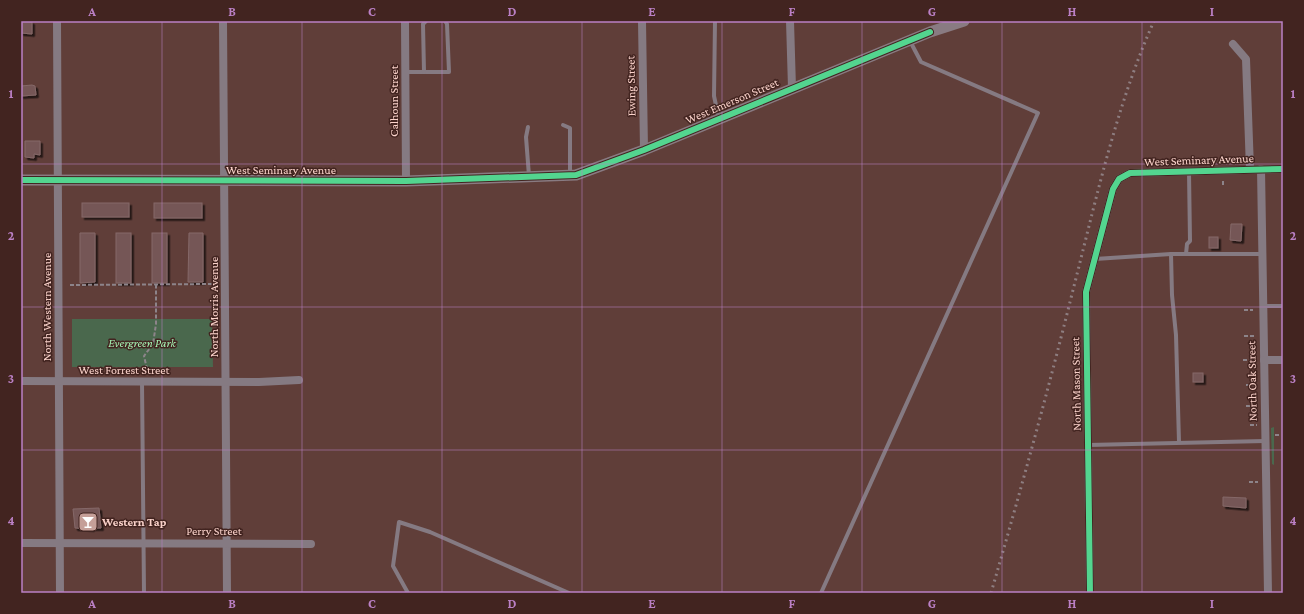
<svg xmlns="http://www.w3.org/2000/svg" width="1304" height="614" viewBox="0 0 1304 614" font-family="'Crimson Pro',serif">
	<defs>
		<filter id="shadow"><feDropShadow dx="2.5" dy="2.5" stdDeviation="0" flood-color="#0009"/></filter>
	</defs>
	<rect width="100%" height="100%" fill="#603e39"/>
	<g fill="#4a684d">
		<path d="M72 319H212L213 367H72Z"/>
		<path d="M1274 427V465L1272 464 1271 428Z"/>
	</g>
	<g fill="#745757" stroke="#856868" filter="url(#shadow)">
		<path d="M21 21 32 22V34L21 33Z"/>
		<path d="M32 85 35 86 36 95 21 96V86Z"/>
		<path d="M25 141H40V155L34 154V158L25 157Z"/>
		<rect x="82" y="203" width="47" height="14"/>
		<rect x="154" y="203" width="48" height="15"/>
		<path d="M1231 224H1242L1241 241 1230 240Z"/>
		<path d="M80 233H95V282L80 283Z"/>
		<rect x="116" y="233" width="15" height="50"/>
		<rect x="152" y="233" width="15" height="50"/>
		<path d="M189 233H203V282H188Z"/>
		<rect x="1209" y="237" width="9" height="11"/>
		<rect x="1193" y="373" width="10" height="9"/>
		<path d="M1223 497 1246 498V508L1223 506Z"/>
		<path d="M99 508 101 528H92V529L75 528 73 509Z"/>
	</g>
	<g fill="none" stroke-linecap="round" stroke-linejoin="round">
		<g stroke="#8d848a" stroke-width="2" stroke-dasharray="4 2" stroke-linecap="butt">
			<path d="M1223 181V187"/>
			<path d="M70 285 213 284"/>
			<path d="M1244 310H1253"/>
			<path d="M1244 336H1256"/>
			<path d="M1243 360H1256"/>
			<path d="M147 369 144 356 153 344 156 324V285"/>
			<path d="M1246 385H1256"/>
			<path d="M1246 406H1257"/>
			<path d="M1250 425H1257"/>
			<path d="M1275 435H1280"/>
			<path d="M1249 482H1258"/>
		</g>
		<g stroke="#857a82" stroke-width="4">
			<path d="M715 21 714 96 719 119"/>
			<path d="M406 72H449L447 24 445 21"/>
			<path d="M424 72 423 24 426 21"/>
			<path d="M563 125 570 128V174"/>
			<path d="M528 127 526 137 529 176"/>
			<path d="M1171 254 1172 295 1176 335 1179 442"/>
			<path d="M1186 254 1187 244 1190 241 1189 172"/>
			<path d="M1095 259 1171 254H1262"/>
			<path d="M1263 306H1283"/>
			<path d="M142 382 144 593"/>
			<path d="M1088 445 1265 441"/>
			<path d="M408 593 393 566 399 522 430 532 569 593"/>
			<path d="M821 593 1038 113 921 62 910 41"/>
		</g>
		<g stroke="#857a82" stroke-width="8">
			<path d="M57 21 60 593"/>
			<path d="M223 21 227 593"/>
			<path d="M405 21 406 181"/>
			<path d="M642 21 644 150"/>
			<path d="M790 21 792 88"/>
			<path d="M1233 44 1246 59 1250 169"/>
			<path d="M1261 169 1268 593"/>
			<path d="M1264 360H1283"/>
			<path d="M21 381 259 382 299 380"/>
			<path d="M21 543 311 544"/>
			<path d="M1090 593 1086 292 1113 189 1119 179 1130 173 1283 169"/>
		</g>
		<path stroke="#897b82" stroke-width="11" d="M21 180 406 181 576 175 644 150 930 32 964 21"/>
		<path stroke="#8e7e81" stroke-width="3" stroke-dasharray="2 4" stroke-linecap="butt" d="M991 593C1020 493 1048 391 1073 290 1096 200 1116 106 1154 21"/>
		<g stroke="#422420" stroke-width="8">
			<g id="cycleway">
				<path d="M21 180 406 181 576 175 644 150 930 32"/>
				<path d="M1090 593 1086 292 1113 189 1119 179 1130 173 1283 169"/>
			</g>
		</g>
		<use href="#cycleway" stroke="#53d58f" stroke-width="6"/>
	</g>
	<path fill="none" stroke="#bb80c5" stroke-width="1" stroke-opacity="0.55" d="M162 21V593M302 21V593M442 21V593M582 21V593M722 21V593M862 21V593M1002 21V593M1142 21V593M21 164H1283M21 307H1283M21 450H1283"/>
	<defs>
		<g id="bar-square" transform="scale(1)"><rect x="-9" y="-9" width="18" height="18" rx="4" fill="#c59f98" stroke="#422420"/><path d="M-6-5H6L.8 .8V4.5H3.5V6h-7V4.5H-.8V.8Z" fill="#fff"/></g>
	</defs>
	<g fill-rule="evenodd">
		<use href="#bar-square" x="88" y="522"/>
	</g>
	<g text-anchor="middle" dominant-baseline="central" stroke-width="3" stroke-linejoin="round" paint-order="stroke">
		<g font-size="12" fill="#fbd3cb" stroke="#422420">
			<text transform="translate(631 86) rotate(-91)">Ewing Street</text>
			<text transform="translate(394 101) rotate(-90)">Calhoun Street</text>
			<text transform="translate(732 101) rotate(-23)">West Emerson Street</text>
			<text transform="translate(1199 160) rotate(-2)">West Seminary Avenue</text>
			<text x="281" y="170">West Seminary Avenue</text>
			<text transform="translate(47 307) rotate(-90)">North Western Avenue</text>
			<text transform="translate(214 307) rotate(-90)">North Morris Avenue</text>
			<text x="124" y="370">West Forrest Street</text>
			<text transform="translate(1252 381) rotate(-91)">North Oak Street</text>
			<text transform="translate(1076 384) rotate(-91)">North Mason Street</text>
			<text x="214" y="531">Perry Street</text>
		</g>
		<g font-size="12" font-style="italic" fill="#a5f5b5" stroke="#422420">
			<text x="142" y="343">Evergreen Park</text>
		</g>
		<g font-size="12" font-weight="bold" fill="#fbd3cb" stroke="#422420" text-anchor="start">
			<text x="102" y="522">Western Tap</text>
		</g>
	</g>
	<rect width="1304" height="614" fill="none" stroke="#422420" stroke-width="44"/>
	<rect x="22" y="22" width="1260" height="570" fill="none" stroke="#bb80c5" stroke-width="1.5"/>
	<g font-size="13" text-anchor="middle" font-weight="bold" fill="#bb80c5">
		<text x="92" y="16">A</text>
		<text x="232" y="16">B</text>
		<text x="372" y="16">C</text>
		<text x="512" y="16">D</text>
		<text x="652" y="16">E</text>
		<text x="792" y="16">F</text>
		<text x="932" y="16">G</text>
		<text x="1072" y="16">H</text>
		<text x="1212" y="16">I</text>
		<text x="11" y="98">1</text>
		<text x="1293" y="98">1</text>
		<text x="11" y="240">2</text>
		<text x="1293" y="240">2</text>
		<text x="11" y="383">3</text>
		<text x="1293" y="383">3</text>
		<text x="11" y="525">4</text>
		<text x="1293" y="525">4</text>
		<text x="92" y="608">A</text>
		<text x="232" y="608">B</text>
		<text x="372" y="608">C</text>
		<text x="512" y="608">D</text>
		<text x="652" y="608">E</text>
		<text x="792" y="608">F</text>
		<text x="932" y="608">G</text>
		<text x="1072" y="608">H</text>
		<text x="1212" y="608">I</text>
	</g>
</svg>
